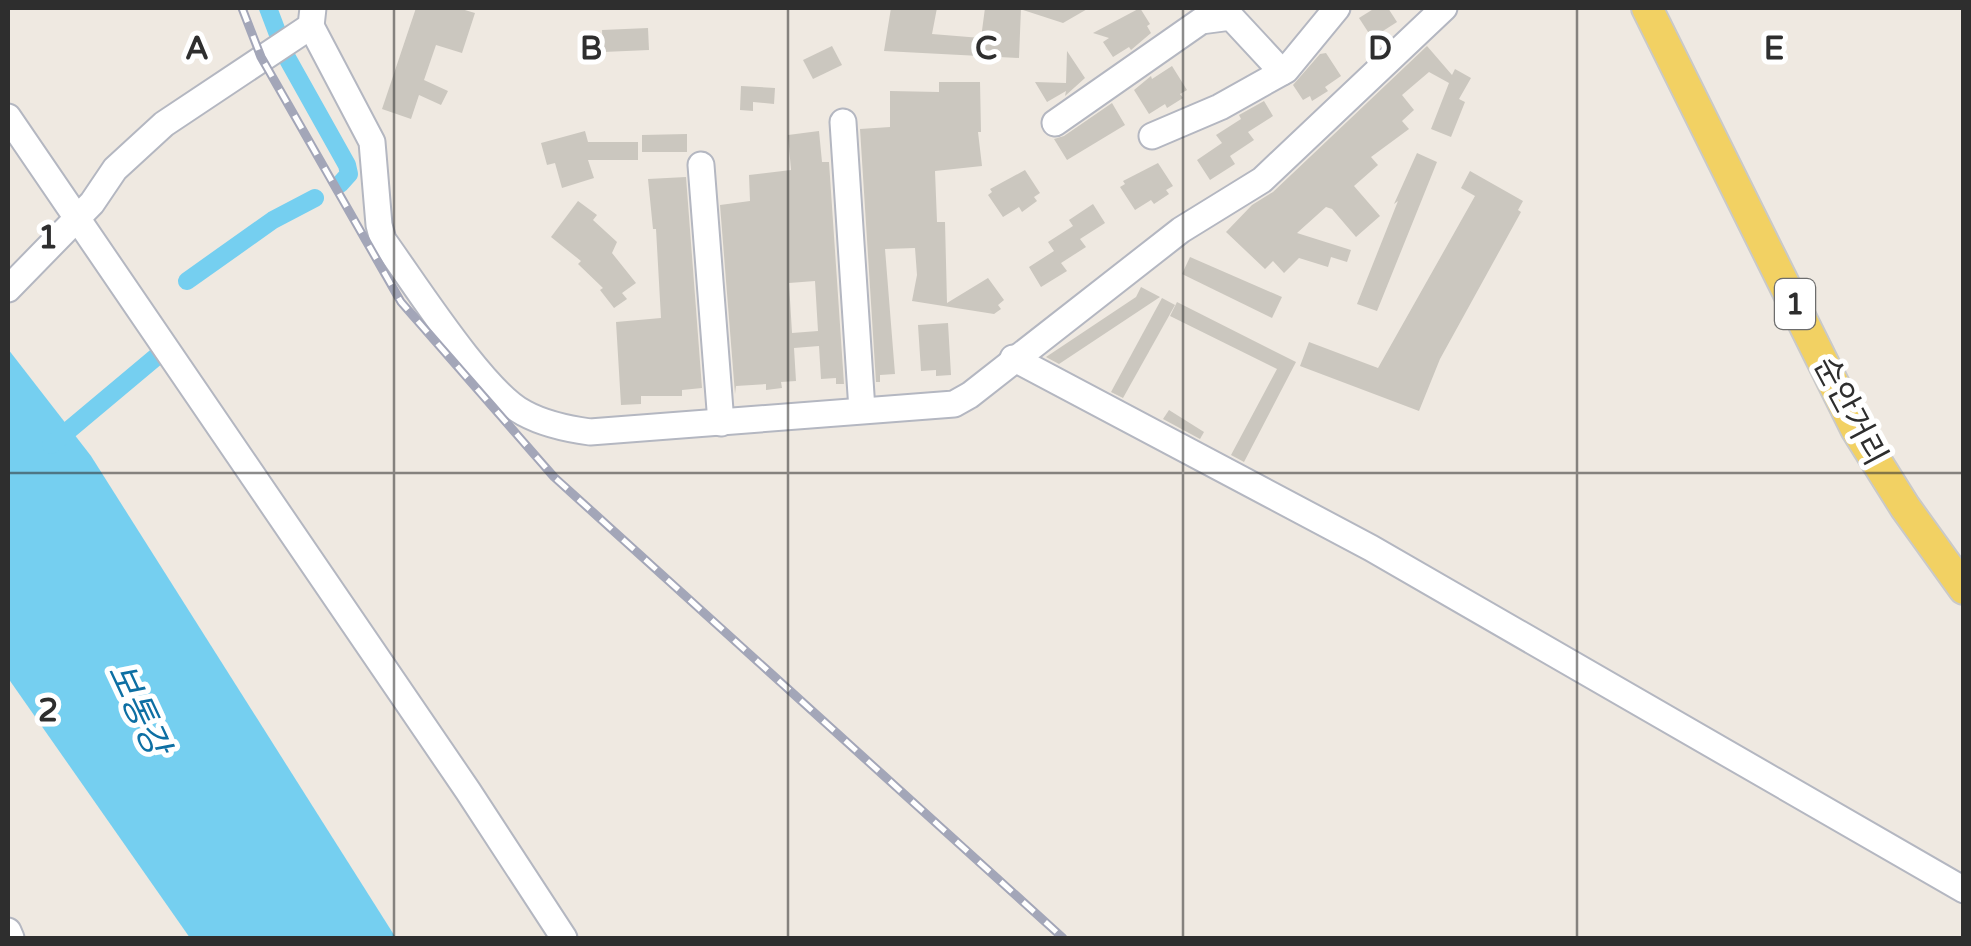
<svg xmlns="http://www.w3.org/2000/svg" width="1971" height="946" viewBox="0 0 1971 946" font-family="'Varela Round','Noto Sans KR',sans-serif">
	<rect width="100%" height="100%" fill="#efe9e1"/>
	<path fill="#75cff0" d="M8 349 91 456 396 938H190L8 678Z"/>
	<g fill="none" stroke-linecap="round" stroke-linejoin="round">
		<g stroke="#75cff0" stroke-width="18">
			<path d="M268 8 279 37"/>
			<path d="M286 56 347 165 349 174 340 184"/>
			<path d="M187 281 273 220 315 198"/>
			<path d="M51 445 156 357"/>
		</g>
	</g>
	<g fill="#cbc7bf" fill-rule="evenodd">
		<path d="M416 8H458L475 13 462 53 436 45 424 80 448 91 441 105 419 95 411 119 382 109Z"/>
		<path d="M891 8 905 10 906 8H937L932 34 981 38 985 8H1021L1019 58 884 51Z"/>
		<path d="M1023 8H1089L1063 23 1023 10Z"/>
		<path d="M1140 8 1150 24 1147 26 1151 33 1131 50 1129 47 1113 57 1103 42 1109 38 1093 33Z"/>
		<path d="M1375 8H1388L1397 22 1372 38 1359 18Z"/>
		<path d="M648 28 649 50 603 52 602 30Z"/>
		<path d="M832 46 842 65 813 79 803 60Z"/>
		<path d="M1427 46 1452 75 1455 69 1471 78 1459 99 1465 102 1451 137 1431 129 1449 83 1429 72 1402 95 1414 110 1402 121 1409 129 1371 157 1378 165 1354 186 1380 216 1356 237 1332 209 1326 207 1297 233 1351 250 1347 262 1331 257 1328 267 1299 258 1284 273 1273 261 1265 269 1226 232 1252 205 1273 192Z"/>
		<path d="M1067 51 1085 78 1065 96 1066 91 1047 102 1035 82 1066 83Z"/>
		<path d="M1326 53 1341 76 1325 87 1328 91 1312 101 1310 96 1303 100 1293 85 1320 54Z"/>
		<path d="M1172 66 1187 90 1180 94 1183 98 1167 108 1165 104 1149 114 1134 90 1151 76 1152 79Z"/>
		<path d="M939 82H980L981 132H978L982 166 935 171 937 222H945L947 303 988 278 1004 300 998 305 1001 309 994 314 912 301 917 275 915 248 885 249 895 374 880 375V382H876L860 129 890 127V91L939 92Z"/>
		<path d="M741 86 775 88 774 104 753 102V111L740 110Z"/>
		<path d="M1264 101 1273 116 1248 132 1254 140 1230 156 1235 164 1210 180 1197 160 1222 143 1216 135 1241 119 1239 115Z"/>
		<path d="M1112 103 1125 125 1067 160 1054 139 1064 136Z"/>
		<path d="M585 131 588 142H638V160H588L594 178 562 188 555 163 547 165 541 143Z"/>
		<path d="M819 131 822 162H829L844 384H836V378L821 379 819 346 794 348 796 381 781 382 782 388 766 390V384L736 386 735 394 720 205 750 201 749 175 791 170 788 135ZM815 281 818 331 792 333 789 283Z"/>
		<path d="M687 134V152H642V135Z"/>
		<path d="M1417 153 1437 162 1377 311 1357 304 1398 201 1394 204Z"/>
		<path d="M1158 163 1173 186 1166 190 1169 194 1154 204 1151 200 1135 210 1120 187 1125 184 1123 181Z"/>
		<path d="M1025 170 1040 193 1034 197 1037 201 1022 212 1019 207 1003 217 988 195 992 192 990 189Z"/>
		<path d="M1470 171 1523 201 1518 210 1521 212 1440 359 1419 411 1300 366 1309 342 1378 368 1475 196 1461 188Z"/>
		<path d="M686 177 702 388 682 390V396H641V404L621 405 616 322 661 318 656 229H653L648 179Z"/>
		<path d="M578 201 597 215 593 220 617 242 612 253 636 283 622 293 627 299 614 308 600 290 603 288 578 264 581 261 551 237Z"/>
		<path d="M1093 204 1105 223 1080 239 1086 247 1061 263 1067 271 1041 287 1029 267 1054 251 1048 242 1073 226 1069 220Z"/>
		<path d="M1190 257 1282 297 1272 318 1182 274Z"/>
		<path d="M1141 287 1160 297 1059 364 1046 357 1136 297Z"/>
		<path d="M1162 298 1175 305 1123 398 1111 392Z"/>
		<path d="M1177 302 1296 362 1244 462 1231 455 1277 369 1170 316Z"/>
		<path d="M948 323 951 375 936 376V370L921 371 918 325Z"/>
		<path d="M1169 410 1204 432 1200 439 1163 419Z"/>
	</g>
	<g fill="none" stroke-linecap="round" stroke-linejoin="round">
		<g stroke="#b4b7c1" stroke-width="29">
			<g id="minor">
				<path d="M311 26 372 142 379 225 383 240C413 281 483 392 524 413 544 424 568 429 590 432L954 404 970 395 1181 230 1262 180 1444 8"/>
				<path d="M8 117 468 791 564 938"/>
				<path d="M843 122 862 410"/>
				<path d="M1055 123 1201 21 1231 17 1282 72"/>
				<path d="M1152 136 1220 107 1286 70 1337 8"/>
				<path d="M701 165 721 423"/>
				<path d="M8 289 92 203 115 169 164 124 311 26 313 8"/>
				<path d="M1013 358 1371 548 1964 890"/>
				<path d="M8 931 11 938"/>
			</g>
		</g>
		<g stroke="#c9c9c9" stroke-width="34">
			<path id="major" d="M1647 8 1856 429 1905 507 1964 589"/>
		</g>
		<use href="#minor" stroke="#fff" stroke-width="25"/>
		<use href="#major" stroke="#f2d163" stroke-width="30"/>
		<g stroke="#a3a6b8" stroke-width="9">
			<path id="rail" d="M242 8 261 57 401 302 554 477 1063 938"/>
		</g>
		<use href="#rail" stroke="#fff" stroke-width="5" stroke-dasharray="15" stroke-linecap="butt"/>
	</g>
	<path fill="none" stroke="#2e2e2e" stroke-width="2.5" stroke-opacity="0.55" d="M394 8V938M788 8V938M1183 8V938M1577 8V938M8 473H1964"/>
	<g text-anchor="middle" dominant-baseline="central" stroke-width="10" stroke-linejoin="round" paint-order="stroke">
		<rect fill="#fff" stroke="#6d6d6d" stroke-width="2.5" x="1775" y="279" width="40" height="50" rx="8"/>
		<g font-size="30" font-weight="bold" fill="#2e2e2e">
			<text x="1795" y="304">1</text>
		</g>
		<g font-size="32" fill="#2e2e2e" stroke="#fff">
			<text transform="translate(1850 411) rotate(62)">순안거리</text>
		</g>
		<g font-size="35" font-style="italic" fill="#0d6fa3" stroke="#fff">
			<text transform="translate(138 709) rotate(65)">보통강</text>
		</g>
	</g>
	<g font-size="32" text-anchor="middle" font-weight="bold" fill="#2e2e2e" stroke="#fff" stroke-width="10" stroke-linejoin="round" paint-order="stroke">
		<text x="197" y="59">A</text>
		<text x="591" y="59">B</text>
		<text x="986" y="59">C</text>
		<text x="1380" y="59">D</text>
		<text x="1774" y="59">E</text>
		<text x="48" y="248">1</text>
		<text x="48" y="721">2</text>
	</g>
	<rect width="1971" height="946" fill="none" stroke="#2e2e2e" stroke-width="20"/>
</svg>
